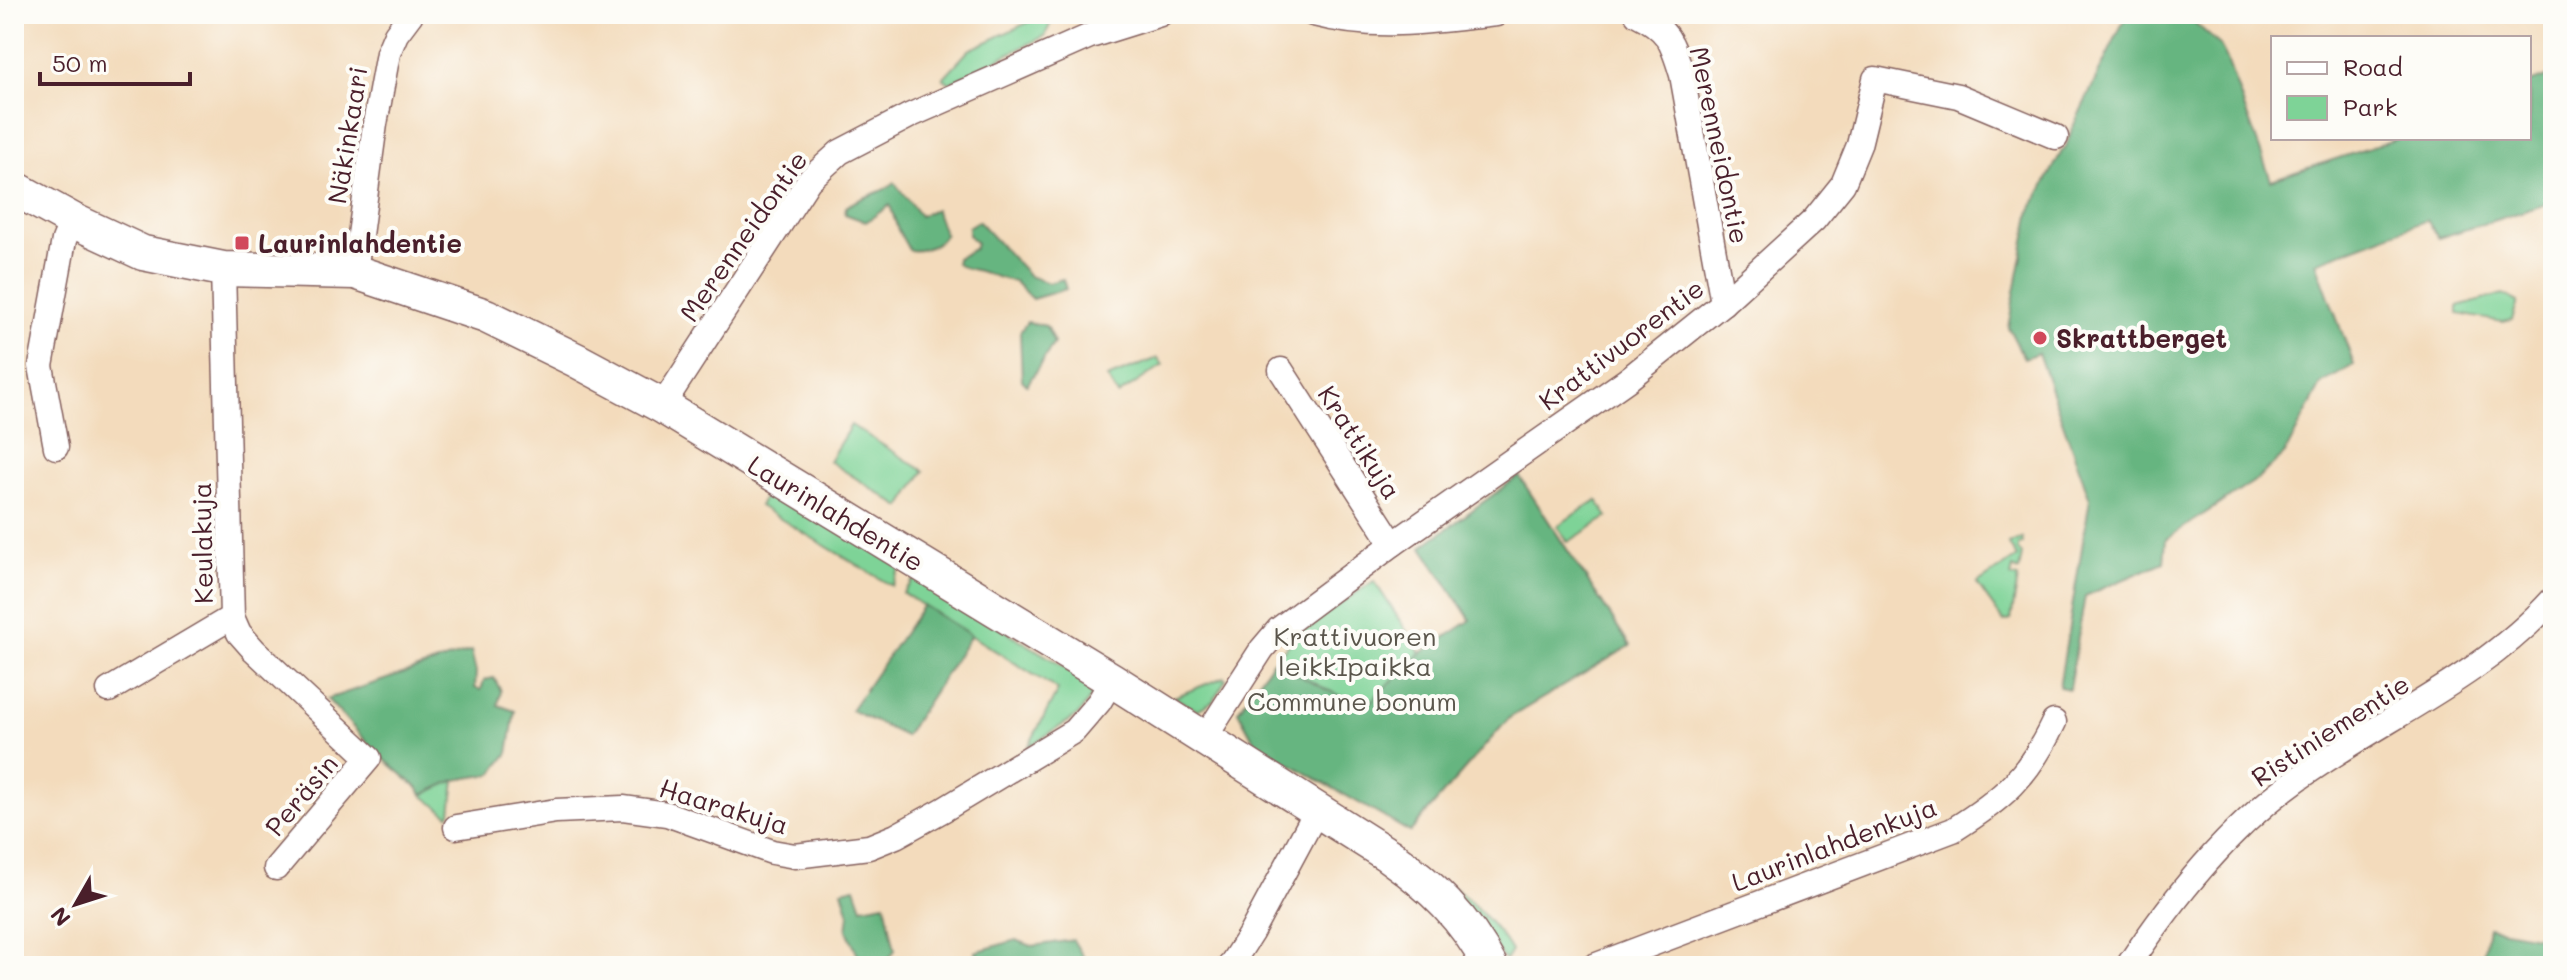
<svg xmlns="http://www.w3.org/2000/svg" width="2567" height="980" viewBox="0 0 2567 980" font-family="Mali,sans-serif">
	<rect width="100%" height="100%" fill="#fdfcf7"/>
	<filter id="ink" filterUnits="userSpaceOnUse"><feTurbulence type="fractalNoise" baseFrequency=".0125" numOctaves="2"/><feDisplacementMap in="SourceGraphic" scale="16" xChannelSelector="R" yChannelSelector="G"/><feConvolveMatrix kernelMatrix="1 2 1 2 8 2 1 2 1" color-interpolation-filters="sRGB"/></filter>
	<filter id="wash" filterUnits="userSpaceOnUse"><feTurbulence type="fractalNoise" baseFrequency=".006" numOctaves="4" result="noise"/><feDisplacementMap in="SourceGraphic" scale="32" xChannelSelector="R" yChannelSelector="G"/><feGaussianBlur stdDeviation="1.8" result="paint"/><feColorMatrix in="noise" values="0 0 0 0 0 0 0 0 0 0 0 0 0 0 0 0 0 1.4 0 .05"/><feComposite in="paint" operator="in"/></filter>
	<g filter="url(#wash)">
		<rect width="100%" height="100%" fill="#f3dbbc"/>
		<g fill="#7ed397" stroke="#647961" stroke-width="2">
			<path d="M1046 14H1065L1053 18 1045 36 950 83 943 78 969 50Z"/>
			<path d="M2503 294 2518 302 2512 320 2503 322 2458 314V307Z"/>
			<path d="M1158 358 1163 365 1118 395 1107 378Z"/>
			<path d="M851 425 924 471 901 507 829 461Z"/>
			<path d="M1519 476 1630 646 1509 718 1410 832 1256 744 1238 711 1272 662 1308 625 1374 581 1421 653 1471 621 1422 547Z"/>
			<path d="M770 487 901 566 892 586 759 506Z"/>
			<path d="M1597 500 1608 517 1568 542 1557 526Z"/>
			<path d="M2022 538 2023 544 2018 545V550L2022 554 2019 571 2013 568 2011 577 2018 578 2011 620 2004 622 1977 584 2017 557 2008 544Z"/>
			<path d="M917 576 1090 683 1093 694 1078 715 1028 747 1058 690 903 593Z"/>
			<path d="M1224 677 1226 679 1213 701 1197 710 1174 697Z"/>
			<path d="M455 780 451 813 449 815 422 795Z"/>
			<path d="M1450 885C1470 898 1499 930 1511 951L1505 961Z"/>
		</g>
		<g fill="#66b580" stroke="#586a56" stroke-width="2">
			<path d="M2127 14H2197L2195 23 2220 45 2227 60 2271 180 2400 138H2529V83L2553 75V202L2438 238 2427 220 2316 262 2354 365 2321 384 2285 454 2259 478 2166 539 2164 562 2085 596 2069 689 2059 687 2090 499 2038 353 2024 358 2008 327 2031 210 2062 151 2066 147 2072 129Z"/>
			<path d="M895 183 920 216 935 209 945 235C935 246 923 252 909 250L898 230 890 205 866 222 845 214 846 207C862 195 879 195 895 183Z"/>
			<path d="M978 221 1029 276 1048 283 1063 279 1066 289 1032 299 1014 281C1002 280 994 276 982 272 973 269 965 269 956 264L957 258 974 249 976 243 968 235V227Z"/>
			<path d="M1027 322 1046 326 1054 343 1027 385 1022 380 1020 332Z"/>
			<path d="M1519 476 1630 646 1509 718 1410 832 1256 744 1238 711 1272 662 1364 708 1421 653 1471 620 1422 547Z"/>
			<path d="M923 605 971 635 905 736 851 710Z"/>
			<path d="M471 651 476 672 475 688 481 690 484 680 494 678 501 691 498 705 515 711 508 753 492 774 455 780 422 795 419 789 378 754 327 699Z"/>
			<path d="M855 887 862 907 885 903 895 950 883 966 861 963 847 930 849 914 842 890Z"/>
			<path d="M2488 927 2553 939V966H2481Z"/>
			<path d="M1016 940 1032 946 1073 940 1089 966H981L975 952Z"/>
		</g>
	</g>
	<g filter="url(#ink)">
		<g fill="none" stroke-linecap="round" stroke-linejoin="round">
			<g stroke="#85615e" stroke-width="27">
				<g id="street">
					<path d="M1313 14C1378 31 1431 21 1496 14"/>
					<path d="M1637 14C1669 30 1672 42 1682 75L1723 303"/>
					<path d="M223 269 232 617 239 633 254 650 369 758 276 868"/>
					<path d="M355 272 375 124 388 53 396 34 411 14"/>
					<path d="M1281 370 1393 544"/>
					<path d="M662 406 809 180 840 152 911 115 1090 36 1160 14"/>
					<path d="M56 447 41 366 64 240 72 220"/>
					<path d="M109 690 232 617"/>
					<path d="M1204 739 1262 649 1279 629 1393 544 1627 380 1723 303 1814 220 1843 184 1859 145 1875 79 1958 96 2056 137"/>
					<path d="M456 827 556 811 623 808 667 814 772 852 795 856 869 847 896 836 943 810 1074 731 1099 702 1112 680"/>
					<path d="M1230 966 1251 933 1317 810"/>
					<path d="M1594 966 1953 830C2004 798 2028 777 2054 722"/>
					<path d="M2128 966C2174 897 2227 830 2295 781 2381 719 2481 679 2553 599"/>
				</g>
			</g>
			<g stroke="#85615e" stroke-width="37">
				<path id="secondary" d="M14 188 72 220 143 253 223 269 355 272 486 316 576 360 662 406 1112 680 1388 855C1431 885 1466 919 1490 966"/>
			</g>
			<use href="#street" stroke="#fff" stroke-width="24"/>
			<use href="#secondary" stroke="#fff" stroke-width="34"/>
		</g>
	</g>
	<g fill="#d1495b" stroke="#fdfcf7" stroke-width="3">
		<rect x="234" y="235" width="16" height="16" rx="4"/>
		<circle cx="2040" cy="338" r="8"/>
	</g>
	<g text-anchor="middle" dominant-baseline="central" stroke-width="8" stroke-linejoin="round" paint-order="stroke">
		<g font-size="26" fill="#4a1f2b" stroke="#fdfcf7">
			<text transform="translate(347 135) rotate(-81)">Näkinkaari</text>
			<text transform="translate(1720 145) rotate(78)">Merenneidontie</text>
			<text transform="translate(743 236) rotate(-55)">Merenneidontie</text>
			<text transform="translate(1621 344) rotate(-37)">Krattivuorentie</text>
			<text transform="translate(1360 442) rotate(57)">Krattikuja</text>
			<text transform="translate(836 513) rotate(31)">Laurinlahdentie</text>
			<text transform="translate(202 543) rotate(-91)">Keulakuja</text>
			<text transform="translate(2330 730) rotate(-33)">Ristiniementie</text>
			<text transform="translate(301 795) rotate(-50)">Peräsin</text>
			<text transform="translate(724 806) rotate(17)">Haarakuja</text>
			<text transform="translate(1834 844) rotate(-21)">Laurinlahdenkuja</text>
		</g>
		<g font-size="26" font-weight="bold" fill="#4a1f2b" stroke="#fdfcf7" text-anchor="start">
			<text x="258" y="243">Laurinlahdentie</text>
			<text x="2056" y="338">Skrattberget</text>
		</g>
		<g font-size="26" fill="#5a554b" stroke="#fdfcf7">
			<text x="1355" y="636">Krattivuoren<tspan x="1355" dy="30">leikkIpaikka</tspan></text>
			<text x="1352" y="701">Commune bonum</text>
		</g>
	</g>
	<rect width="2567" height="980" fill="none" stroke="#fdfcf7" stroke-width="48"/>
	<rect x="2271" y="36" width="260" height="104" fill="#fdfcf7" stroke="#b5a4a5" stroke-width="2"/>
	<rect x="2287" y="62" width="40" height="12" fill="#ffffff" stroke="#b5a4a5" stroke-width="2"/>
	<text x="2343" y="76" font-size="24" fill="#4a1f2b">Road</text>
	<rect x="2287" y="96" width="40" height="24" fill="#7ed397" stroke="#b5a4a5" stroke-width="2"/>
	<text x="2343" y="116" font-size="24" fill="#4a1f2b">Park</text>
	<g transform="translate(76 904) rotate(231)" stroke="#fdfcf7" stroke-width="6" paint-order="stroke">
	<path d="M0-6L14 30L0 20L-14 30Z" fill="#4a1f2b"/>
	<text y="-12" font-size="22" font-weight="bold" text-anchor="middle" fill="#4a1f2b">N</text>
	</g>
	<path d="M40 72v12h150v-12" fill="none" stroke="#4a1f2b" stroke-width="4"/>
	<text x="52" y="72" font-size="24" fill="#4a1f2b" stroke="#fdfcf7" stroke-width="6" paint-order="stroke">50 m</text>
</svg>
